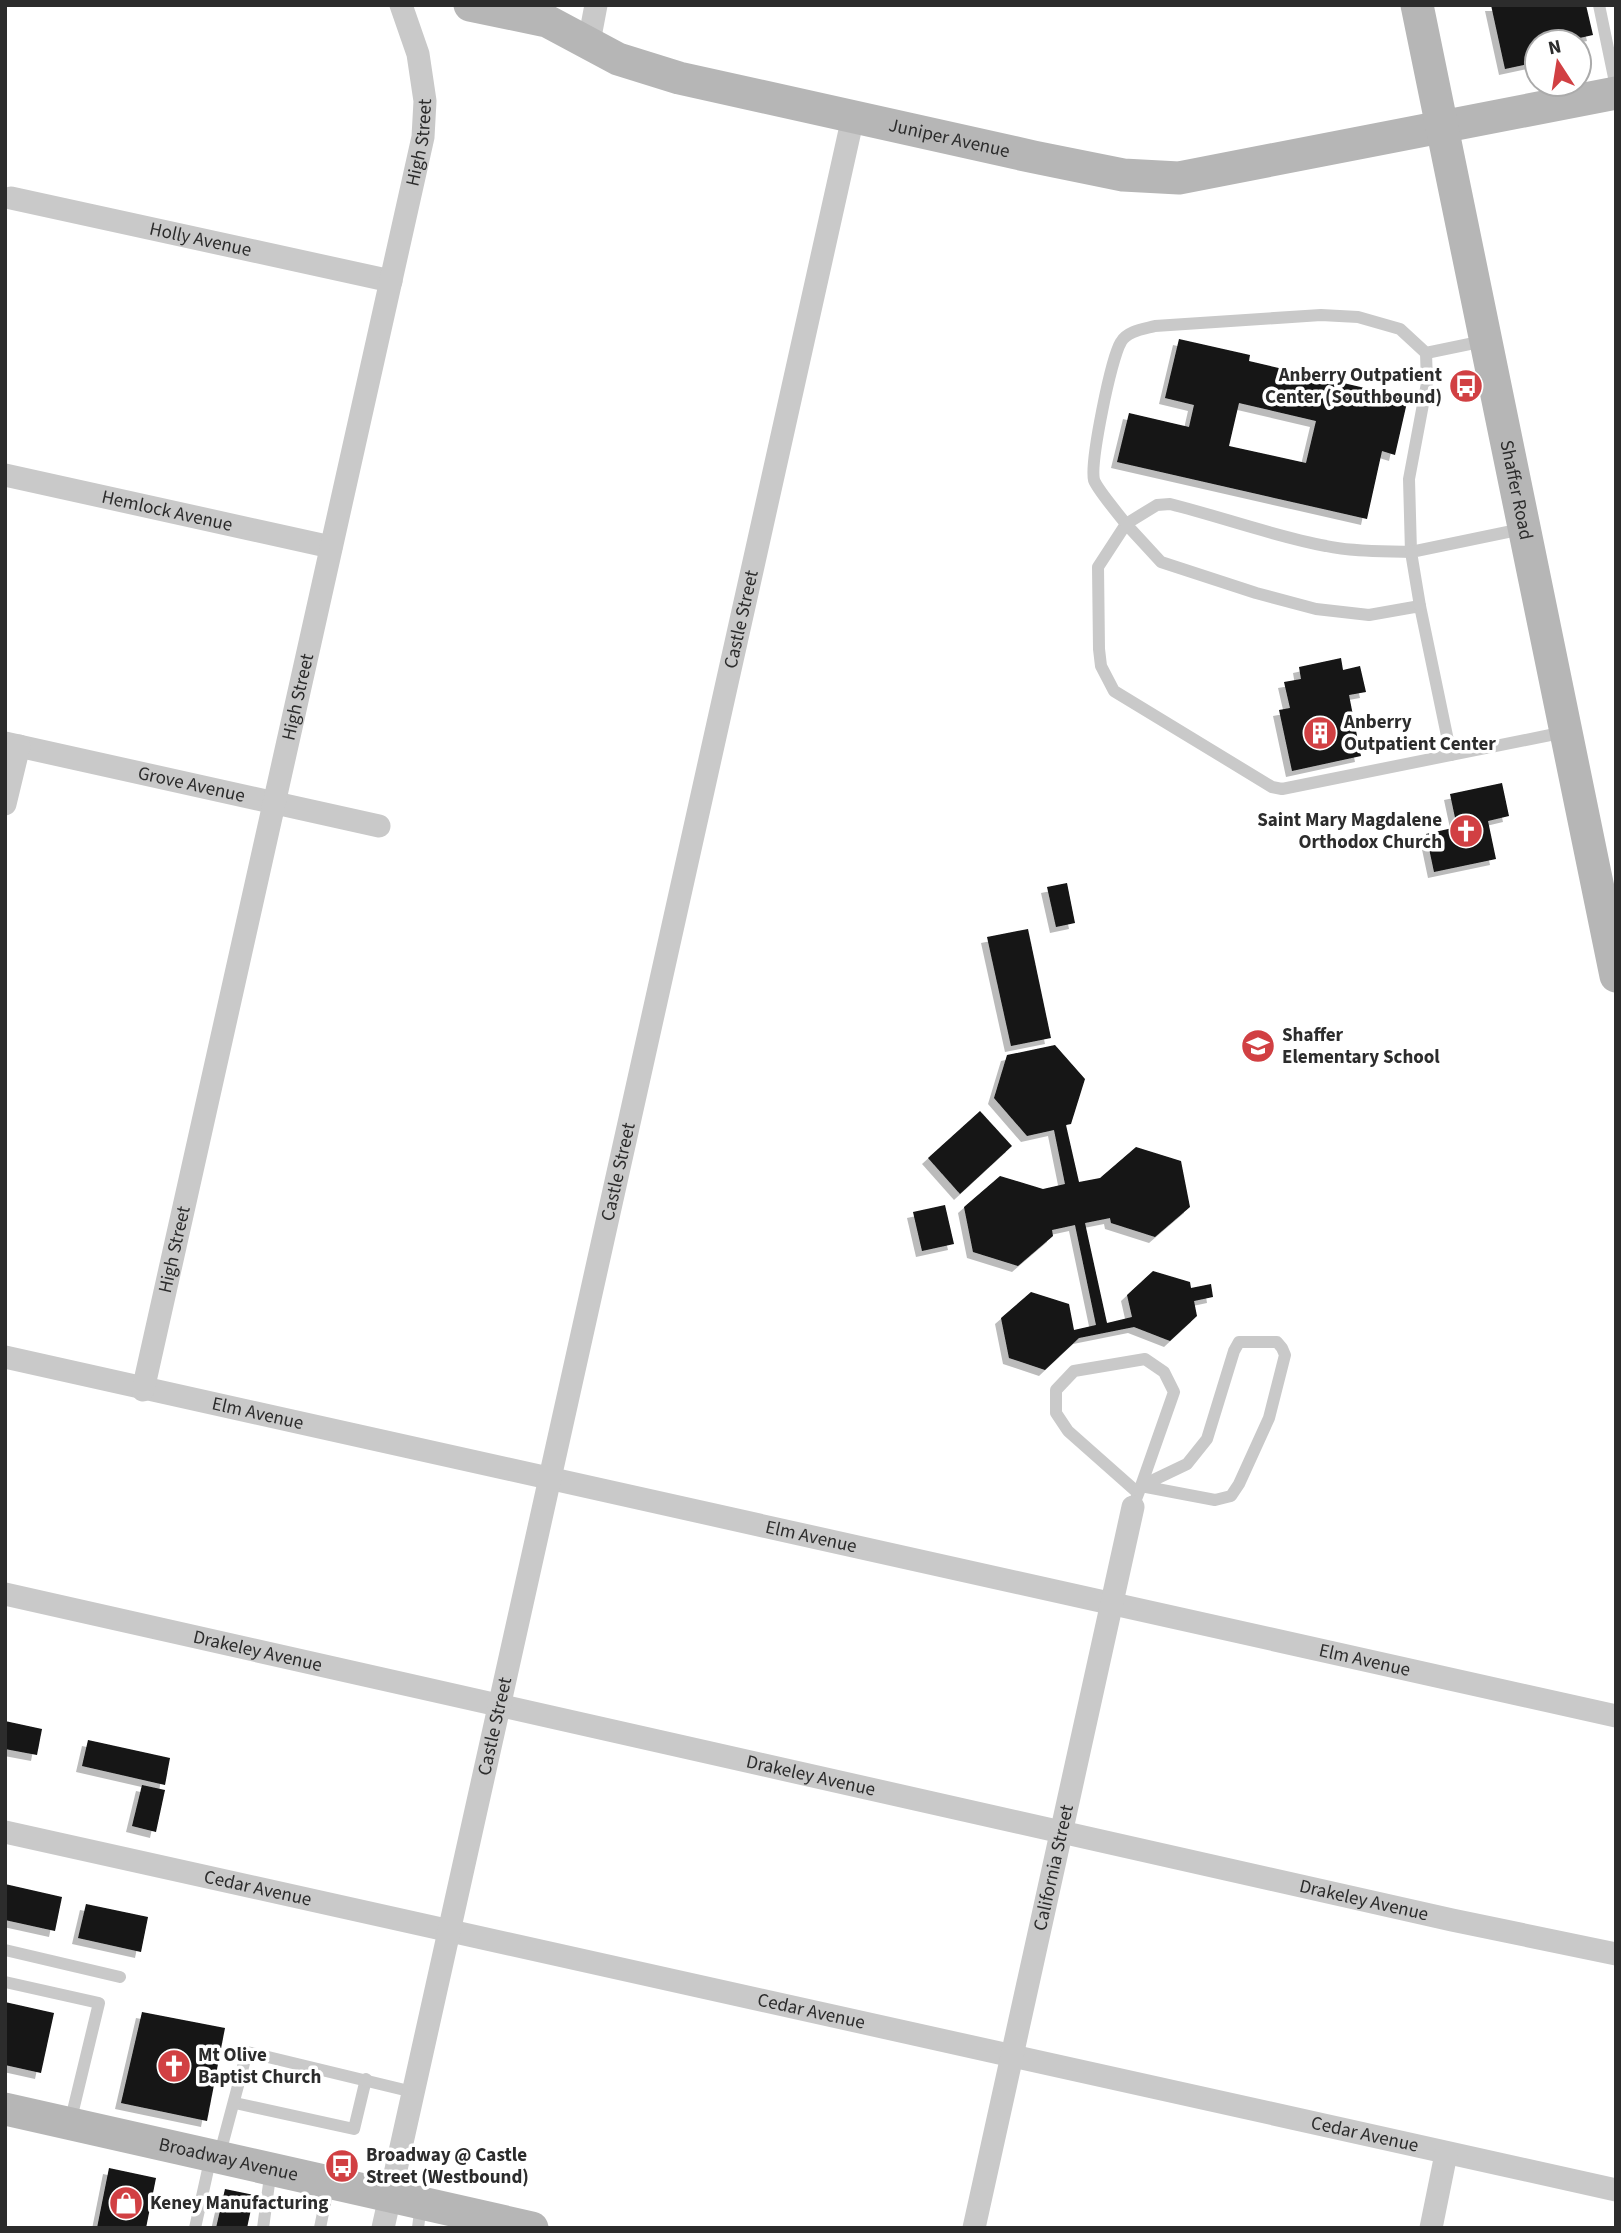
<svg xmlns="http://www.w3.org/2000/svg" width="1621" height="2233" viewBox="0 0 1621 2233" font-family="'Source Sans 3',sans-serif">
	<defs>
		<filter id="shadow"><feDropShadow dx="-6" dy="6" stdDeviation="0" flood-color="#0004"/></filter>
	</defs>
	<rect width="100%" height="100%" fill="#fff"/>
	<g fill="#131313" fill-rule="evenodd" filter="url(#shadow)">
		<path d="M1491 5H1586L1593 35 1575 39V42H1537V62L1505 69Z"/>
		<path d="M1179 339 1250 355 1249 361 1408 398 1395 455 1382 451 1367 519 1117 462 1129 413 1189 427 1194 405 1165 398ZM1239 403 1316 421 1306 463 1229 446Z"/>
		<path d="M1341 658 1343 670 1360 666 1366 692 1349 695 1361 756 1292 771 1279 710 1290 708 1284 682 1301 679 1299 667Z"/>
		<path d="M1502 783 1509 816 1488 821 1496 859 1434 872 1426 834 1457 827 1450 794Z"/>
		<path d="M1067 883 1075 923 1056 927 1047 887Z"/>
		<path d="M1028 929 1051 1038 1011 1046 987 937Z"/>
		<path d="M1055 1045 1085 1079 1071 1124 1066 1125 1079 1182 1100 1178 1136 1147 1181 1161 1190 1207 1155 1237 1111 1223 1110 1218 1085 1223 1107 1323 1132 1317 1127 1295 1153 1271 1190 1282 1191 1288 1211 1284 1213 1297 1194 1301 1197 1316 1170 1341 1134 1327 1079 1338 1045 1370 1009 1358 1001 1318 1031 1292 1069 1304 1074 1330 1096 1325 1075 1225 1052 1230 1053 1236 1018 1266 973 1252 964 1207 1000 1176 1043 1189 1065 1184 1054 1130 1027 1136 994 1098 1007 1055Z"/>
		<path d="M980 1111 1012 1146 960 1194 928 1158Z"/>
		<path d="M945 1205 954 1244 922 1251 913 1212Z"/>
		<path d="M5 1721 42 1729 37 1755 5 1749Z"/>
		<path d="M88 1740 170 1758 165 1785 82 1766Z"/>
		<path d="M142 1785 165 1790 156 1832 132 1826Z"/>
		<path d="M5 1884 62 1897 55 1931 5 1920Z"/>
		<path d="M86 1904 148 1917 141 1952 78 1938Z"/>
		<path d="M5 2002 54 2013 41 2073 5 2065Z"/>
		<path d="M142 2012 225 2028 207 2121 121 2103Z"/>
		<path d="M109 2168 156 2178 146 2228H97Z"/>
		<path d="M225 2189 254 2195 247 2228H216Z"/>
	</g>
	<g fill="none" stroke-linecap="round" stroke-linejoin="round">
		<g stroke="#c9c9c9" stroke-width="12">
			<path d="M1599 5 1616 87"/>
			<path d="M1484 341 1426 353 1400 329 1358 317 1321 315 1155 326C1144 329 1127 331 1121 342 1111 358 1090 462 1094 480 1097 489 1119 515 1126 524L1098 567 1099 649 1101 666 1114 691 1272 787 1282 789 1565 732"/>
			<path d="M1426 353 1427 383 1409 479 1411 552C1383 551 1354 552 1326 546 1273 536 1222 517 1170 504L1157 505 1126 524 1161 562 1256 593 1316 609 1369 615 1420 606 1451 755"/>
			<path d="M1420 606 1411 552 1522 529"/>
			<path d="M1239 1342H1277L1282 1348 1285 1355 1269 1418 1239 1484 1231 1496 1215 1500 1141 1486 1187 1464 1207 1439 1234 1351Z"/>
			<path d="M1133 1507 1141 1486 1174 1392 1164 1372 1145 1359 1074 1371 1056 1390V1413L1068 1431 1138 1493"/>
			<path d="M5 1950 120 1977"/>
			<path d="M5 1982 99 2003 70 2123"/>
			<path d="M235 2103 354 2129 366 2079"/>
			<path d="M219 2157 247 2052 413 2092"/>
			<path d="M195 2228 211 2156"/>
			<path d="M263 2228 271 2169"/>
			<path d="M320 2228 329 2183"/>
			<path d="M418 2228 421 2204"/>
		</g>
		<g stroke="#c9c9c9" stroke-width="23">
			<path d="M589 42 596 5"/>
			<path id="s1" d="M11 198 391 281"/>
			<path id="s2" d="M5 475 331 547"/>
			<path id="s3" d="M5 743 379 826"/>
			<path d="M5 804 19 746"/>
			<path id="s4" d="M5 1357 1616 1716"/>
			<path id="s5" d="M143 1390 423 137 425 101 418 54 401 5"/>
			<path id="s6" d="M5 1594 1452 1920 1616 1954"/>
			<path id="s7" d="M5 1832 1616 2190"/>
			<path id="s8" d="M383 2228 853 117"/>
			<path id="s9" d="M974 2228 1133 1507"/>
			<path d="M1431 2228 1446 2154"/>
		</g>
		<g stroke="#b6b6b6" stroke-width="33">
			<path id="s10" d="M470 5 547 21 618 59 679 78 1034 157 1123 175 1179 178 1616 93"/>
			<path id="s11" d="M1417 5 1616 976"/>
			<path id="s12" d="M5 2109 532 2228"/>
		</g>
	</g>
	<defs>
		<g id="bus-disc" transform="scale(1.75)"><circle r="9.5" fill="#d14043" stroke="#fff"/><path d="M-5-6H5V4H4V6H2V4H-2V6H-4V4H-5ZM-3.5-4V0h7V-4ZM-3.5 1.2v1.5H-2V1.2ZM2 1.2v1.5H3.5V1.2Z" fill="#fff"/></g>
		<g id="building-disc" transform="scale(1.75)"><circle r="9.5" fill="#d14043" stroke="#fff"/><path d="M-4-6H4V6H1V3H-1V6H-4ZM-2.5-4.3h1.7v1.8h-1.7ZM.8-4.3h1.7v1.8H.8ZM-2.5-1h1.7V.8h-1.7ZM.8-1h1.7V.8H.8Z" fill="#fff"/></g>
		<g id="church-disc" transform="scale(1.75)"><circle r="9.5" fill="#d14043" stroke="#fff"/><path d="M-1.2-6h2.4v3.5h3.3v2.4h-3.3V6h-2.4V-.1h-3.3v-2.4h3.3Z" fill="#fff"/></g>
		<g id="school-disc" transform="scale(1.75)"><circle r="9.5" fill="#d14043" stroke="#fff"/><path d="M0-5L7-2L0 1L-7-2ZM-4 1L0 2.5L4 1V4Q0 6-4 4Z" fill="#fff"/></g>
		<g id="shop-disc" transform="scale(1.75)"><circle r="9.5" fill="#d14043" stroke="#fff"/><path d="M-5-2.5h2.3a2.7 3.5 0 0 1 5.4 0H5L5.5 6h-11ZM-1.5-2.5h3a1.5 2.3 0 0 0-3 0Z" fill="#fff"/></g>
	</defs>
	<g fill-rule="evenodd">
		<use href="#bus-disc" x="1466" y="386"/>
		<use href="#building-disc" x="1320" y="733"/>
		<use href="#church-disc" x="1466" y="831"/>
		<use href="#school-disc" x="1258" y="1046"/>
		<use href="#church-disc" x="174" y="2066"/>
		<use href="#bus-disc" x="342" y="2166"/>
		<use href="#shop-disc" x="126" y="2203"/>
	</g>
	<g text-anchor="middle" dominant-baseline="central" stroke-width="7" stroke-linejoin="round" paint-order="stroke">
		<g font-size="19" fill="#2c2c2c" stroke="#fff">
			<text stroke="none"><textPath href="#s10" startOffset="500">Juniper Avenue</textPath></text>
			<text stroke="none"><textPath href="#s5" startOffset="1278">High Street</textPath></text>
			<text stroke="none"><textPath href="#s1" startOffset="194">Holly Avenue</textPath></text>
			<text stroke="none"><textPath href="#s11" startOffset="495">Shaffer Road</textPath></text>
			<text stroke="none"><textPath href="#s2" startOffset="166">Hemlock Avenue</textPath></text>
			<text stroke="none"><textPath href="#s8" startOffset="1648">Castle Street</textPath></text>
			<text stroke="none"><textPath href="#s5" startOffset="710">High Street</textPath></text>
			<text stroke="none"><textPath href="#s3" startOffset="191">Grove Avenue</textPath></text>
			<text stroke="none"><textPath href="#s8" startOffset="1082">Castle Street</textPath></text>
			<text stroke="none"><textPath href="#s5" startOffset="144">High Street</textPath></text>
			<text stroke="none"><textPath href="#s4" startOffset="259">Elm Avenue</textPath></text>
			<text stroke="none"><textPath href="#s4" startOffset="826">Elm Avenue</textPath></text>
			<text stroke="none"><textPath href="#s6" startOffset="259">Drakeley Avenue</textPath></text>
			<text stroke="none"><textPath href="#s4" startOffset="1393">Elm Avenue</textPath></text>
			<text stroke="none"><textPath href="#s8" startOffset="514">Castle Street</textPath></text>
			<text stroke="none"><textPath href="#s6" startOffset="826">Drakeley Avenue</textPath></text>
			<text stroke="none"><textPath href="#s9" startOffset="369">California Street</textPath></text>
			<text stroke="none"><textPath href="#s7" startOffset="259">Cedar Avenue</textPath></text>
			<text stroke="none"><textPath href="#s6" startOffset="1393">Drakeley Avenue</textPath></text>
			<text stroke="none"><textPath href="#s7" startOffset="826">Cedar Avenue</textPath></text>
			<text stroke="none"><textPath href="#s7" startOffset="1393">Cedar Avenue</textPath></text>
			<text stroke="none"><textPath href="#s12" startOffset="229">Broadway Avenue</textPath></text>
		</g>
		<g font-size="19" font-weight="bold" fill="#2c2c2c" stroke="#fff" text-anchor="start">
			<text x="1442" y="375" text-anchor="end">Anberry Outpatient<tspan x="1442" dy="22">Center (Southbound)</tspan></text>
			<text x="1344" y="722">Anberry<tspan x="1344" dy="22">Outpatient Center</tspan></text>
			<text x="1442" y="820" text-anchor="end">Saint Mary Magdalene<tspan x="1442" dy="22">Orthodox Church</tspan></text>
			<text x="1282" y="1035">Shaffer<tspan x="1282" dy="22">Elementary School</tspan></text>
			<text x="198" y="2055">Mt Olive<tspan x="198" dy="22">Baptist Church</tspan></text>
			<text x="366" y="2155">Broadway @ Castle<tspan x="366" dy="22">Street (Westbound)</tspan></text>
			<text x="150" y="2203">Keney Manufacturing</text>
		</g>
	</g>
	<rect width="1621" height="2233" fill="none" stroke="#2c2c2c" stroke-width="14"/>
	<g transform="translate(1558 63) rotate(348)"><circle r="33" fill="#ffffff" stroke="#ababab" stroke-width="2"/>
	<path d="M0-5L12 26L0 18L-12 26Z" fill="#d14043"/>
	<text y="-10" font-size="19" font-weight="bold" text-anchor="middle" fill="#2c2c2c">N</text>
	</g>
</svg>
